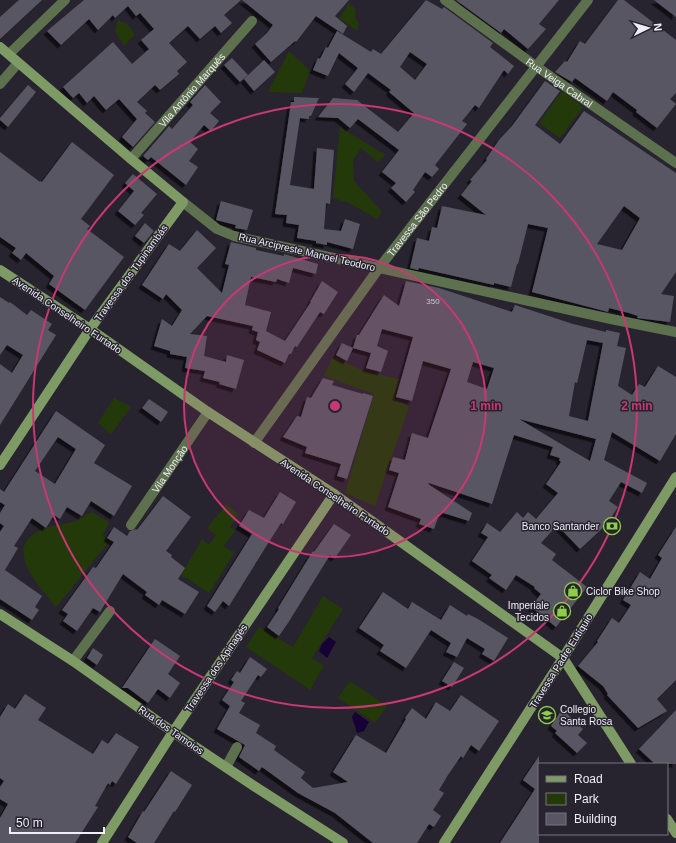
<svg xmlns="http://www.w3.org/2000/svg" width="676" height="843" viewBox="0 0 676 843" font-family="Arial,sans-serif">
	<defs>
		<filter id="shadow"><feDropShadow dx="-3.5" dy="3.5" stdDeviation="0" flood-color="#0009"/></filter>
	</defs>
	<rect width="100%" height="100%" fill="#272430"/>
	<g fill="#233909">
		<path d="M349 3 356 10 355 17 359 24 357 31 339 18Z"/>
		<path d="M118 20 127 24 135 34 124 46 115 31Z"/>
		<path d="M289 51 310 71 302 93 268 92Z"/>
		<path d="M562 91 583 107 560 138 539 123Z"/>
		<path d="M340 127 385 155 378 162 361 148 353 160 354 181 382 212 377 219 349 203 333 198Z"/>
		<path d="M333 356 364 371 399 379 394 398 409 407 375 506 345 493 374 394 324 376Z"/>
		<path d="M114 398 131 407 111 434 98 423Z"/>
		<path d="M227 504 238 515 230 527 235 531 224 546 234 553 209 593 181 575 202 539 209 545 216 535 207 528Z"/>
		<path d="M92 512 109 522 103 535 108 543 56 607C39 585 0 546 43 529 54 525 66 524 76 521 82 519 85 514 92 512Z"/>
		<path d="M323 596 343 609 312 658 324 666 310 690 246 647 259 627 293 647Z"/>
		<path d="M350 681 387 706 375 723 338 698Z"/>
	</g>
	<g fill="#170034">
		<path d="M329 637 336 642 327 658 319 651 322 644Z"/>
		<path d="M355 712 369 722 364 731 357 733 352 717Z"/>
	</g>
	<g fill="#595663" fill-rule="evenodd" filter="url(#shadow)">
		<path d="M19 0H42L0 39V17Z"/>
		<path d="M84 0H241L224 15 232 23 221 33 215 26 200 39 188 26 169 43 187 62 177 71 179 74 160 90 155 85 137 102 147 111 145 113 155 122 133 147 122 137 137 119 119 99 106 110 94 96 87 103 79 93 73 98 63 87 113 42 132 64 149 49 141 40 154 29 140 13 136 16 128 6 115 18 113 15 98 30 89 19 61 45 47 31Z"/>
		<path d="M242 0H349L335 16 347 26 343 34 316 16 296 42 295 41 271 62 255 44 267 33 273 25Z"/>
		<path d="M426 0 442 9 444 7 493 43 490 47 514 66 508 74 504 70 479 108 475 105 462 121 467 124 435 165 439 169 432 177 425 172 413 190 415 192 406 202 391 188 396 183 382 172 399 150 358 119 350 128 338 118 318 117 333 98 357 100 398 132 414 113 389 92 391 90 368 73 354 92 345 84 358 68 339 53 328 76 313 70 318 58 320 59 326 47 328 48 337 31 371 52 373 49 381 54ZM410 52 427 64 415 80 400 67Z"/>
		<path d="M456 0H559L539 24 546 29 528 49 504 29 501 33Z"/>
		<path d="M618 0H624L676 40V93L670 99 676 104 657 128 636 112 637 110 613 92 607 101 575 78 572 82 555 72 565 61 567 62 580 41 585 44Z"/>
		<path d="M654 0H676V17Z"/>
		<path d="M232 58 248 75 240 82 224 65Z"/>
		<path d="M264 60 275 72 254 91 244 79Z"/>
		<path d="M545 81 560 91 535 125 560 144 584 111 676 173V272L661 294 674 296 670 322 637 318 638 316 629 313 609 308 608 312 532 292 548 228 528 224 518 264H517L511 287 494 283V285L419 268 418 270 410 268 417 238 429 241 432 227 437 228 442 206 486 215 461 195 472 181 470 180 487 160 486 159 499 140 512 126ZM624 206 640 218 622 250 597 244Z"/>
		<path d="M28 85 36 92 8 127 0 120V118Z"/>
		<path d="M205 85 221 102 210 113 219 121 211 131 204 125 190 142 198 149 189 161 198 167 186 185 151 157 148 160 143 156 169 126 172 129 193 105 190 102Z"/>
		<path d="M294 97 319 98 311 116H309V119L300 118 290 185 314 189 317 148 334 150 330 204 326 203 324 229 341 231 345 219 360 224 353 249 327 242V245L316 243V241L297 238 299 225 286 223 287 215 275 214 291 102H294Z"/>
		<path d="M72 142 114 175 81 219 90 226 87 229 124 257 85 310 49 284 54 276 26 253 21 260 12 253 16 248 0 237V152L40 182V181L42 182Z"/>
		<path d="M133 174 157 194 141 213 144 215 135 225 118 211 134 191 125 183Z"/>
		<path d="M221 201 253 210 247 230 235 228 236 225 216 220Z"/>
		<path d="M145 223 154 231 144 243 135 236Z"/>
		<path d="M197 230 216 248 197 268 222 293 229 265 225 264 231 242 256 248V250L284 256V254L318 264 316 274 293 268 289 283 277 279 276 282 251 277 245 305 271 312 266 331 285 341 311 302H310L322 281 338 292 324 314 320 312 297 347 295 346 291 354H289L285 363 257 350 260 342 256 340 258 332 252 330 253 326 207 316 190 334 207 336 204 356 226 362 227 355 244 360 236 389 219 384 220 382 203 378 205 371 185 368 187 357 170 354V351L154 346 162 319 172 326 182 310 166 294 163 299 142 285 169 244 180 251Z"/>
		<path d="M406 281 439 288 512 312 515 305 573 324 606 332V330L620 333 617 346 626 348 618 386 632 395 639 384 645 387 658 366 676 377V434L660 461 612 432 604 460 647 483 642 493 621 482 609 501 618 507 606 525 580 549 557 525 541 543 556 554 552 560 587 587 556 627 531 607 541 594 534 588 535 587 516 575 506 590 489 578 492 575 472 561 488 537 481 533 487 523 500 532 517 512 523 518 528 512 536 519 558 493 546 484 561 462 559 460 560 458 550 455 553 447 514 435 492 504 429 483 428 484 472 513 469 521 440 512 434 529 419 524 421 519 388 507 399 473 389 470 393 457 405 460 412 433 428 438 451 369 423 361 412 401 396 397 413 337 382 329 377 346 388 351 381 372 366 368 371 353 353 348 357 335H359L384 295 399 306ZM587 340 603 343 588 421 569 416 575 382 577 383ZM473 362 494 368 487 389 467 382ZM519 419 596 439 590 461 566 447Z"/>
		<path d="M0 297 9 303 10 302 27 315 31 310 52 324 48 330 56 335 0 425V364L12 373 23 355 7 345 0 355Z"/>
		<path d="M342 343 353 348 347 361 336 355Z"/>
		<path d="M323 378 334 381 332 385 363 394V393L373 396 347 479 337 476 341 464 305 453 307 447 283 437 297 416 301 417 307 397 311 398Z"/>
		<path d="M149 399 168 412 161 422 142 408Z"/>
		<path d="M56 411 105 445 94 463 132 486 114 516 91 501 82 516 67 507 60 519 54 515 46 528 32 518 14 546 18 548 5 570 42 596 35 607 39 610 32 620 0 599V532L4 526 0 523V513L5 505 0 502V489L4 492ZM58 437 76 449 55 484 35 471Z"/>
		<path d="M280 492 296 502 283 524 281 523 267 545 229 606 223 601 215 612 207 606 252 534 239 526 249 510 264 518Z"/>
		<path d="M163 496 191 517 166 551 172 555 171 557 185 568 178 579 199 592 185 614 162 600 159 605 145 595 147 592 123 574 100 612 93 608 77 631 63 621 68 614 62 610 93 567 96 568 114 542 107 538 114 527 127 536 130 531 136 529 137 530Z"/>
		<path d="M334 524 351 535 335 558 330 555 288 623 279 636 267 627 279 609 278 608 313 551 314 552Z"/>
		<path d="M676 527V680L657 699 667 711 638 728 607 695 608 694 603 686 578 666 598 642 597 641 612 618 619 623 631 605 623 600 640 572 650 579 662 558 658 555Z"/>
		<path d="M383 592 408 609 412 602 441 620 450 605 467 616 468 614 478 619 508 638 494 661 482 654 485 649 467 638 457 657 446 652 451 643 431 630 406 668 380 651 384 645 359 628Z"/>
		<path d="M155 639 180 656 168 674 180 683 170 698 158 689 148 703 128 688H122Z"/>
		<path d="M93 648 103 655 97 665 87 658Z"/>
		<path d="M250 657 267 669 261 677 258 675 241 701 245 703 239 713 260 725 256 733 276 746 274 750 305 772 301 778 313 788 348 782 333 772 356 735 386 753 406 719 405 718 412 708 426 719 436 702 450 711 461 695 499 721 479 751 471 745 463 758 461 756 448 775 439 790 444 793 433 810 441 816 434 827 429 824 417 843H373L335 813 298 793 262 767 259 771 239 757 245 745 217 729 230 706 222 700 234 682 231 680 237 671 240 673Z"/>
		<path d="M454 662 464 668 452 687 442 681Z"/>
		<path d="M25 694 46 708 38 720 93 754 102 740 108 744 116 733 139 747 116 784 112 781 110 785 108 783 95 806 98 807 75 843H0V818L8 804 0 799V787L4 781 0 778V717L8 704 15 709Z"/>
		<path d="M562 709 583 729 578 735 587 743 577 753 555 733 557 731 551 726Z"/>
		<path d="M676 710V764H655L639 749Z"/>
		<path d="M539 756V843H500L535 789 523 780Z"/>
		<path d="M171 771 192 785 175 812 174 811 154 843H137L128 837 143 811 144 812Z"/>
	</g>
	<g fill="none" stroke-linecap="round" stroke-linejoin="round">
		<g stroke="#5e714f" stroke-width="10">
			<path id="s1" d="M445 0 537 67 676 163"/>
			<path d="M9 54 65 0"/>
			<path d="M0 84 18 63"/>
			<path id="s2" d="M131 159 252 21"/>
			<path d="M183 202 217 229 234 236 611 319 676 332"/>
			<path id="s3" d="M254 443 379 268 588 0"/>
			<path id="s4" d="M131 525 208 412"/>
			<path d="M73 661 110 611"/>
			<path d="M226 767 237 747"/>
		</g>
		<g stroke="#7e9b65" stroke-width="10">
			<path d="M0 47 131 159 183 202 90 329 0 465"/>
			<path d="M0 270 90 329 208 412 334 494 563 658 631 764"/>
			<path d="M0 614 73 661 173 732 254 786 343 843"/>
			<path d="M667 819 676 833"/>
			<path d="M102 843 173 732 334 494"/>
			<path d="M444 843 563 658 676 477"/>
		</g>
	</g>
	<circle cx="335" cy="406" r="151" fill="#c93872" fill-opacity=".12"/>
	<g fill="none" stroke="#c93872" stroke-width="2">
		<circle cx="335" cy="406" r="151"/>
		<circle cx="335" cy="406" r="302"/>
	</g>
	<defs>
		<g id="bank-ring" transform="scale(0.9)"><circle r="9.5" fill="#272430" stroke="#8cce45" stroke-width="1.5"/><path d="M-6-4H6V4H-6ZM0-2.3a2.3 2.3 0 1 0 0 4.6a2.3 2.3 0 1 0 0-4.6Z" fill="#8cce45"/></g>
		<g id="shop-ring" transform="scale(0.9)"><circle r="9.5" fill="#272430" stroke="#8cce45" stroke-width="1.5"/><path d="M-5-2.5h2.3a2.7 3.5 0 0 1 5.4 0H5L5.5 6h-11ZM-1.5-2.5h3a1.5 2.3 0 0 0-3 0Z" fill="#8cce45"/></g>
		<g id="school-ring" transform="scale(0.9)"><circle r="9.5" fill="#272430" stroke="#8cce45" stroke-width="1.5"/><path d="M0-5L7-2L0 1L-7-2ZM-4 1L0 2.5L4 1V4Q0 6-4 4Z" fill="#8cce45"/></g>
	</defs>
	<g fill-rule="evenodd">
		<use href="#bank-ring" x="612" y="526"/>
		<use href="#shop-ring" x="573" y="591"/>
		<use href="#shop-ring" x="562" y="611"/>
		<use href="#school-ring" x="547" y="715"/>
	</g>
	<g text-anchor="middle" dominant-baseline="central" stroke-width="3" stroke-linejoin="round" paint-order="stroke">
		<g font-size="8" fill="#cac7d0">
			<text x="433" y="301">350</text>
		</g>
		<g font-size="10" fill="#efedf5" stroke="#272430">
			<text stroke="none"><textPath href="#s1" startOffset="141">Rua Veiga Cabral</textPath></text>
			<text stroke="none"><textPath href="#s2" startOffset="92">Vila Antônio Marquês</textPath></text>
			<text stroke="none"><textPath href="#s3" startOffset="277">Travessa São Pedro</textPath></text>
			<text transform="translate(307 252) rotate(13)">Rua Arcipreste Manoel Teodoro</text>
			<text transform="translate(131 273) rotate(-54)">Travessa dos Tupinambás</text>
			<text transform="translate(67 315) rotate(34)">Avenida Conselheiro Furtado</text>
			<text stroke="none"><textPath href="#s4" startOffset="68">Vila Monção</textPath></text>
			<text transform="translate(335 497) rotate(34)">Avenida Conselheiro Furtado</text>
			<text transform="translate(561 661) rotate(-58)">Travessa Padre Eutíquio</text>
			<text transform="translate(216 668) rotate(-56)">Travessa dos Apinagés</text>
			<text transform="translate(171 730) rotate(35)">Rua dos Tamoios</text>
		</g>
		<g font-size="10" fill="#efedf5" stroke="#272430" text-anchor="end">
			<text x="599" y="526">Banco Santander</text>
			<text x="586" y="591" text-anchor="start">Ciclor Bike Shop</text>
			<text x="549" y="605">Imperiale<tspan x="549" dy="12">Tecidos</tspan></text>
			<text x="560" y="709" text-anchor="start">Collegio<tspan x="560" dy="12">Santa Rosa</tspan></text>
		</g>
	</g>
	<circle cx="335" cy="406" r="6" fill="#c93872" stroke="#272430" stroke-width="2"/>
	<g font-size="12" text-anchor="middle" font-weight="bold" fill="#c93872" stroke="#272430" stroke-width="3" stroke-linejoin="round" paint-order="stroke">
		<text x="486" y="410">1 min</text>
		<text x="637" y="410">2 min</text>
	</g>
	<rect x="538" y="763" width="130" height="72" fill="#272430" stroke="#77747f"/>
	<rect x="546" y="776" width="20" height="6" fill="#7e9b65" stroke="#77747f"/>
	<text x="574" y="783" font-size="12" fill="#efedf5">Road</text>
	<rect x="546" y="793" width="20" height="12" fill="#233909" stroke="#77747f"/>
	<text x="574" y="803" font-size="12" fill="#efedf5">Park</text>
	<rect x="546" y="813" width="20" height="12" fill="#595663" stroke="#77747f"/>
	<text x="574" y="823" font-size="12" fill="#efedf5">Building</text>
	<g transform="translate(648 28) rotate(85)" stroke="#272430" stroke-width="3" paint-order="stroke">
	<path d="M0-3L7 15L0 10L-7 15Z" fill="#efedf5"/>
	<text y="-6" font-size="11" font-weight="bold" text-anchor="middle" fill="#efedf5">N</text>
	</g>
	<path d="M10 827v6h94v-6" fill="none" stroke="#efedf5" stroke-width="2"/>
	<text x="16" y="827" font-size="12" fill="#efedf5" stroke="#272430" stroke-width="3" paint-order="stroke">50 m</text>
</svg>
